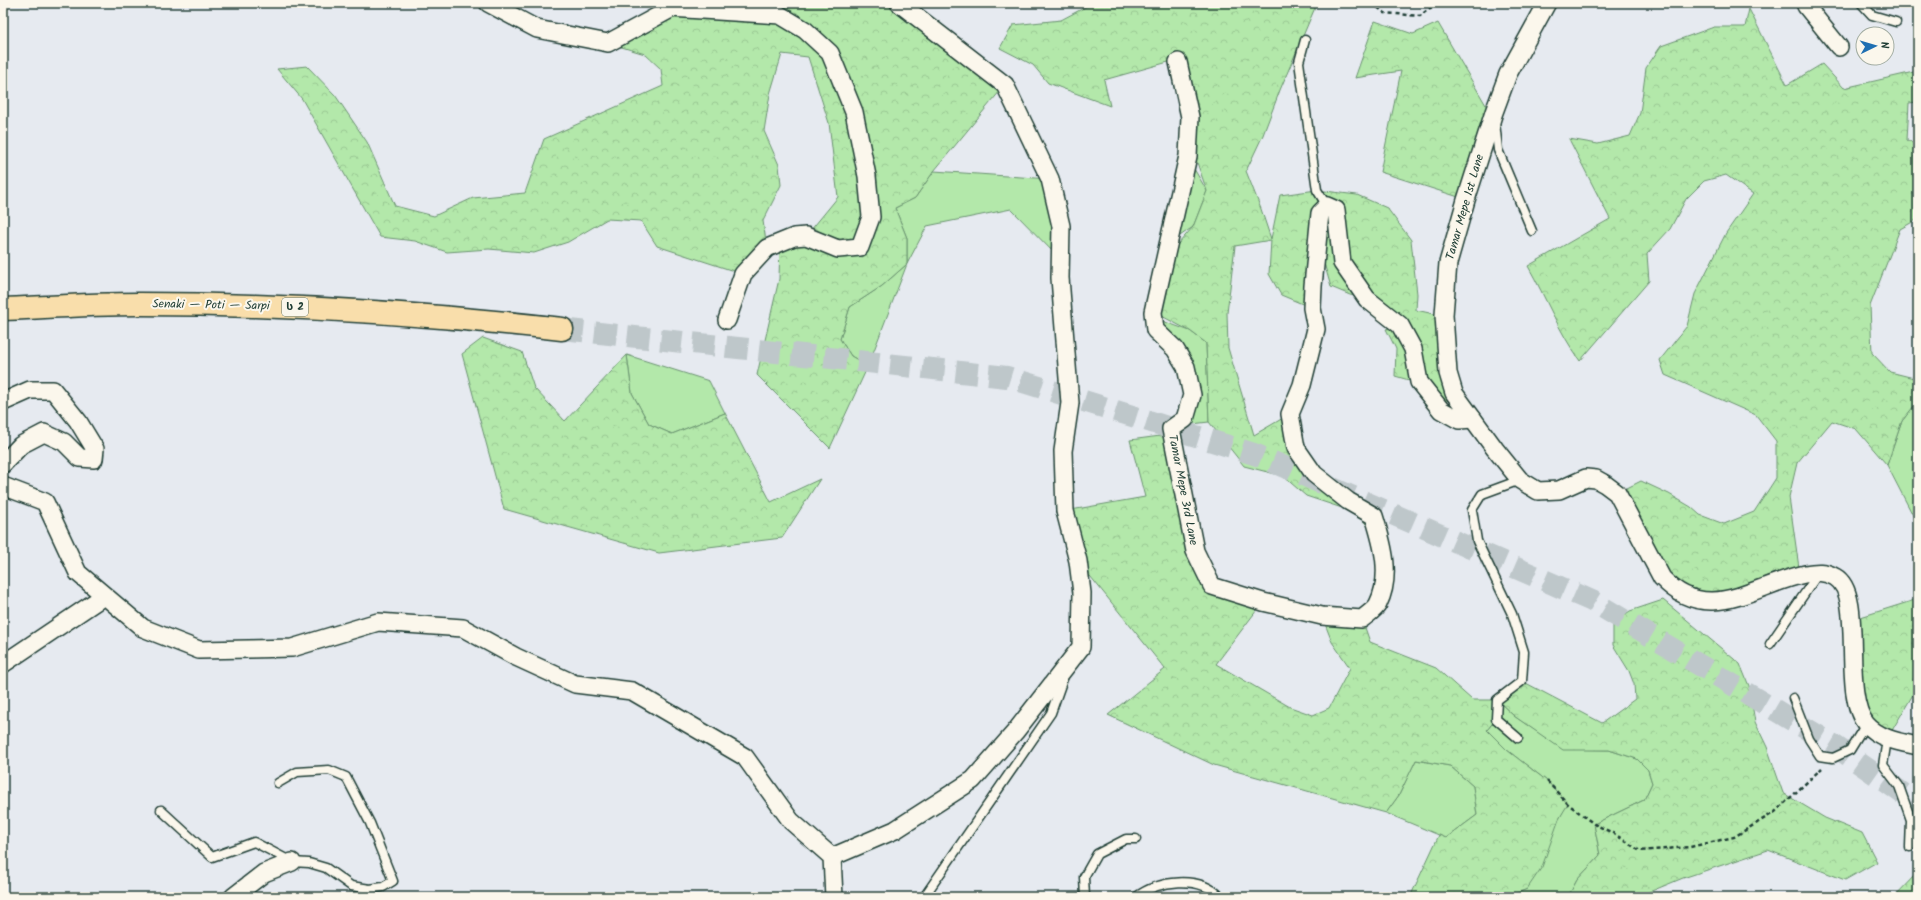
<svg xmlns="http://www.w3.org/2000/svg" width="1921" height="900" viewBox="0 0 1921 900" font-family="Kalam,'Noto Sans Georgian',sans-serif">
	<defs>
		<pattern id="forest-crowns" width="20" height="18" patternUnits="userSpaceOnUse"><rect width="20" height="18" fill="#b3e8aa"/><path d="M2 6a3 3 0 1 1 6 0M12 15a3 3 0 1 1 6 0" fill="none" stroke="#9ac893"/></pattern>
	</defs>
	<rect width="100%" height="100%" fill="#e6eaf0"/>
	<filter id="ink" filterUnits="userSpaceOnUse"><feTurbulence type="fractalNoise" baseFrequency=".025" numOctaves="2"/><feDisplacementMap in="SourceGraphic" scale="8" xChannelSelector="R" yChannelSelector="G"/><feConvolveMatrix kernelMatrix="1 2 1 2 8 2 1 2 1" color-interpolation-filters="sRGB"/></filter>
	<g filter="url(#ink)">
		<g fill="#b3e8aa" stroke="#69926f">
			<path d="M1190 162 1207 191 1193 227 1174 240Z"/>
			<path d="M934 171 1050 179 1060 259 1011 209 927 226 907 264 868 366 851 356 840 339 850 307 882 286 907 264V238L895 208 915 198Z"/>
			<path d="M1157 319 1190 331 1206 343 1209 422 1183 425 1193 396Z"/>
			<path d="M627 355 709 381 725 413 672 434 649 424 632 393Z"/>
			<path d="M1918 401V525L1887 465 1902 421Z"/>
			<path d="M1497 700 1514 716 1563 749 1609 750 1637 759 1648 770 1652 783 1644 800 1594 824 1600 855 1577 880 1568 897H1508L1527 889 1559 819 1567 804 1547 781 1507 750 1487 730 1496 719Z"/>
			<path d="M1416 760 1450 766 1473 786 1477 815 1446 838 1386 813 1399 795Z"/>
		</g>
		<g fill="url(#forest-crowns)" stroke="#69926f">
			<path d="M682 3H899L1005 85 934 171 915 198 895 208 907 238V264L882 286 850 307 840 339 851 356 868 366 830 448 757 375 779 279 780 243 806 236 838 197 829 123 808 57 782 54 770 94 764 131 779 165 781 185 763 221 767 248 743 274 657 246 641 221 607 219 568 242 534 253 489 249 447 252 415 241 380 237 302 99 277 69 307 66 335 95 367 142 395 206 434 216 473 198 525 193 544 139 663 86 661 69 645 54 608 43Z"/>
			<path d="M1093 3H1317L1280 90 1263 135 1246 171 1261 209 1271 239 1280 195 1317 190 1357 195 1387 208 1411 240 1417 294 1416 310 1443 316 1453 392 1441 410 1419 383 1395 376 1396 349 1386 329 1399 325 1367 299 1350 295 1331 287 1317 239 1312 308 1281 295 1269 274 1271 240 1235 246 1227 313 1228 348 1254 435 1290 414 1296 448 1374 516 1383 545 1357 513 1306 496 1283 476 1244 466 1209 422 1206 343 1190 331 1156 313 1171 252 1193 227 1207 191 1194 154 1179 59 1104 80 1110 106 1048 83 1033 65 1000 48 1013 25 1061 20Z"/>
			<path d="M1749 9 1787 85 1822 64 1844 88 1918 71V102L1909 103 1907 140 1918 145V219L1900 229 1870 306 1872 353 1890 372 1918 379V401L1902 421 1887 465 1856 429 1832 421 1797 463 1789 497 1800 575 1757 591 1682 595 1617 493 1641 481 1669 494 1691 507 1700 515 1724 524 1754 512 1776 478V441L1756 415 1665 375 1660 360 1687 326 1695 294 1726 233 1753 194 1726 175 1704 181 1686 199 1670 229 1647 254 1649 281 1580 361C1559 332 1546 298 1528 266L1610 219 1569 139 1598 144 1630 136 1640 113 1646 68 1661 46 1714 27H1745Z"/>
			<path d="M1375 21 1413 34 1438 23 1490 112 1465 199 1380 172 1401 71 1355 78Z"/>
			<path d="M483 338 522 352 534 388 565 421 627 355 632 393 649 424 672 434 725 413 771 502 820 479 782 538 659 553 504 509 462 354Z"/>
			<path d="M1168 435 1212 586 1263 602 1216 664 1290 707 1313 715 1329 708 1350 668 1332 642 1322 616 1362 619 1370 642 1436 668 1472 700H1497L1522 681 1602 723 1635 699 1634 684 1629 671 1613 645V623L1630 611 1663 600 1740 664 1749 686 1755 722 1767 747 1783 793 1825 818 1862 833 1877 862 1845 880 1768 850 1683 878 1637 897H1568L1577 880 1600 855 1594 824 1644 800 1652 783 1648 770 1637 759 1609 750H1563L1514 716 1497 700 1496 719 1487 730 1507 750 1547 781 1568 804 1559 819 1542 867 1527 889 1508 897H1416L1411 895 1439 835 1446 838 1477 815 1473 786 1450 766 1416 760 1399 795 1386 813 1214 765 1108 715 1165 669 1078 561 1065 511 1145 497 1130 440Z"/>
			<path d="M1918 599V686L1887 739 1866 724 1851 620Z"/>
			<path d="M1918 872V897H1894Z"/>
		</g>
		<g fill="none" stroke-linecap="round" stroke-linejoin="round">
			<path stroke="#bec7ca" stroke-width="22" stroke-dasharray="22 11" stroke-linecap="butt" d="M562 329 1007 377 1257 455 1592 601 1832 744 1918 804"/>
			<g stroke="#1f3d34" stroke-width="11">
				<g id="lane">
					<path d="M1861 3 1872 15 1896 22"/>
					<path d="M1305 40 1299 62 1317 190 1327 206"/>
					<path d="M1495 122 1498 150 1532 231"/>
					<path d="M1770 644 1818 574"/>
					<path d="M1793 698 1809 739 1820 756 1833 758 1850 750 1866 724"/>
					<path d="M1518 738 1496 719 1497 700 1522 681 1524 652 1512 614 1477 541 1472 510 1482 494 1520 480"/>
					<path d="M1887 739 1883 765 1899 786 1911 820 1910 847"/>
					<path d="M161 810 212 857 254 842 292 862 309 863 326 868 351 886 370 889 383 887 393 881 370 823 346 777 329 770 297 772 278 783"/>
					<path d="M924 897 1051 713 1063 679"/>
					<path d="M1085 897 1084 877 1097 854 1126 839H1136"/>
					<path d="M1136 897C1159 880 1199 875 1221 897"/>
				</g>
			</g>
			<g stroke="#1f3d34" stroke-width="20">
				<g id="street">
					<path d="M488 3 537 29 608 43 680 4"/>
					<path d="M666 3 670 8 780 15 805 30 830 53 854 112 867 176 871 217 860 247 838 249 806 236 794 237 767 248 743 274 727 320"/>
					<path d="M1547 3 1508 74 1494 112 1466 200 1448 263 1444 315 1448 373 1454 393 1495 449 1520 480 1538 491 1559 490 1586 478 1596 479 1605 484 1617 493 1662 578C1708 627 1755 584 1805 574 1816 572 1825 571 1835 577 1866 594 1840 692 1866 724 1879 739 1900 742 1918 746"/>
					<path d="M1810 3 1806 6 1839 47"/>
					<path d="M1178 62 1190 117 1188 156 1153 312 1155 330 1175 349 1186 367 1192 395 1185 419 1171 429 1195 551 1212 586 1263 602 1322 616 1362 619C1366 615 1375 610 1378 604 1392 576 1383 545 1374 516L1348 501 1314 474 1296 448 1290 414 1302 385 1316 329 1312 308 1313 286 1320 213 1327 206 1336 210 1342 263 1367 299 1400 325 1413 349 1419 382 1441 410 1459 420 1473 419"/>
					<path d="M3 402 30 390H53L78 421 95 449 94 459 80 458 64 442 44 433 21 445 3 464"/>
					<path d="M3 486 45 502 78 573 143 628 199 650 292 648 378 622 463 628 516 657 575 684 632 691 745 757 791 821 832 857 834 897"/>
					<path d="M3 664 104 596"/>
					<path d="M832 857 895 830 973 780 1015 732 1081 647 1082 593 1078 561 1065 511 1063 451 1070 403 1060 278 1061 226 1050 179 1005 85 899 3"/>
					<path d="M233 897 264 873 292 862"/>
				</g>
			</g>
			<g stroke="#1f3d34" stroke-width="25">
				<path id="highway" d="M3 309C48 307 94 304 139 304 281 304 422 313 562 329"/>
			</g>
			<g stroke="#1f3d34" stroke-width="2.5" stroke-dasharray="4 3" stroke-linecap="butt">
				<path d="M1372 3 1385 13 1420 16 1436 3"/>
				<path d="M1547 781 1568 804 1594 824 1613 833 1640 851 1690 847 1734 837 1775 812 1822 768"/>
			</g>
			<use href="#lane" stroke="#fbf7ec" stroke-width="8"/>
			<use href="#street" stroke="#fbf7ec" stroke-width="17"/>
			<use href="#highway" stroke="#f9deab" stroke-width="22"/>
		</g>
	</g>
	<g text-anchor="middle" dominant-baseline="central" stroke-width="4" stroke-linejoin="round" paint-order="stroke">
		<rect fill="#fbf7ec" stroke="#61756b" stroke-width="1" x="282" y="298" width="26" height="18" rx="3"/>
		<g font-size="11" font-weight="bold" fill="#1f3d34">
			<text x="295" y="307">ს 2</text>
		</g>
		<g font-size="12" fill="#1f3d34" stroke="#fbf7ec">
			<text transform="translate(1465 207) rotate(-74)">Tamar Mepe 1st Lane</text>
			<text transform="translate(211 305) rotate(1)">Senaki — Poti — Sarpi</text>
			<text transform="translate(1183 490) rotate(79)">Tamar Mepe 3rd Lane</text>
		</g>
	</g>
	<rect width="1921" height="900" fill="none" stroke="#fbf7ec" stroke-width="16"/>
	<rect x="8" y="8" width="1905" height="884" fill="none" stroke="#1f3d34" stroke-width="1.5" filter="url(#ink)"/>
	<g transform="translate(1875 46) rotate(85)"><circle r="19" fill="#fbf7ec" stroke="#a3ada2"/>
	<path d="M0-3L7 15L0 10L-7 15Z" fill="#1f6fb2"/>
	<text y="-6" font-size="11" font-weight="bold" text-anchor="middle" fill="#1f3d34">N</text>
	</g>
</svg>
